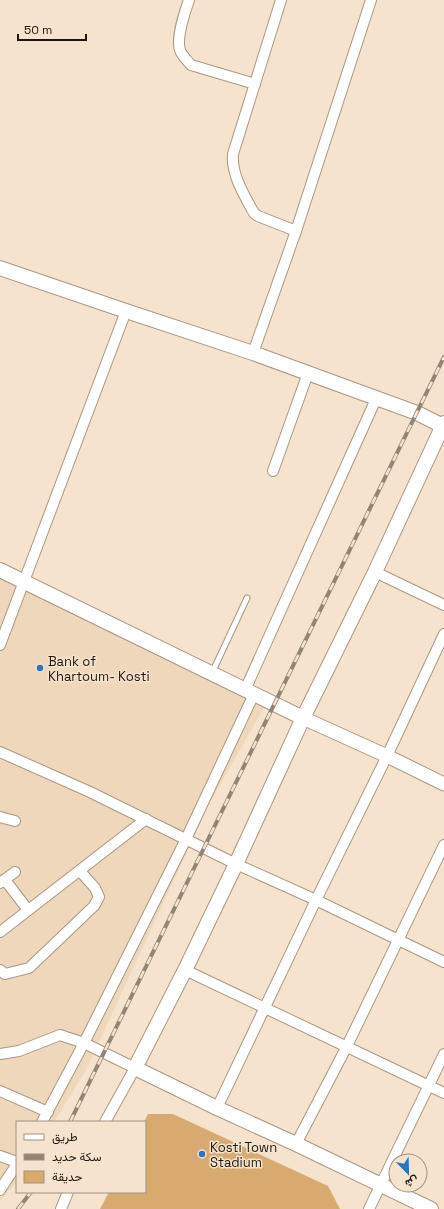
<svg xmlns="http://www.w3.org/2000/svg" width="444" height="1209" viewBox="0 0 444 1209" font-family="'Space Grotesk',Vazirmatn,sans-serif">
	<rect width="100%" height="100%" fill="#f6e3cd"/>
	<path fill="#efd7bb" d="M0 576 265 706 209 804 86 1070 54 1122H17V1182L0 1201Z"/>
	<path fill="#d9aa70" d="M148 1114H173L328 1186 340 1209H100L109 1192H145V1122H144Z"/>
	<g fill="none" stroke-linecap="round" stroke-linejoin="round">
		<g stroke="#a99883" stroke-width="7">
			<path id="service" d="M212 673 247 598"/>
		</g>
		<g stroke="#a99883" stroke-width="12">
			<g id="minor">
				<path d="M189 0C185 11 176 39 180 50 182 56 187 60 191 65L255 84"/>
				<path d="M281 0 233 154C231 174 244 195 254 213L258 216 296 231"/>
				<path d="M253 353 296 231 371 0"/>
				<path d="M273 471 308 373"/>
				<path d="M375 572 444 605"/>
				<path d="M0 645 126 311"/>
				<path d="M245 690 376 399"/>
				<path d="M0 752 90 792 236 864 316 900 444 962"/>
				<path d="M0 817 15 821"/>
				<path d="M5 880 28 910"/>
				<path d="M0 883 15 872"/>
				<path d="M0 932 146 819"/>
				<path d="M0 970 5 974 29 968 94 906 99 897 95 888 80 871"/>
				<path d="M185 970 444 1093"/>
				<path d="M0 1054 19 1051 60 1035 84 1043 135 1068 105 1122"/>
				<path d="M0 1091 48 1112"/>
				<path d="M217 1108 316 900 387 756 444 634"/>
				<path d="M42 1122 84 1043 186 839 254 694"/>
				<path d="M296 1144 347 1046 444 845"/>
				<path d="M0 1156 17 1162"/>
				<path d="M0 1190 17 1164"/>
				<path d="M61 1209 68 1192"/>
				<path d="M369 1209 444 1054"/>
			</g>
		</g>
		<g stroke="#a99883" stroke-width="15">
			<path id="tertiary" d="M303 718 387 756 444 784"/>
		</g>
		<g stroke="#a99883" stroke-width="16">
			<g id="secondary">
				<path d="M0 268 126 311 253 353 417 413 443 426"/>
				<path d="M0 570 303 718"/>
				<path d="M431 1209 296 1144 217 1108 135 1068 185 970 236 864 303 718 375 572 444 423"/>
			</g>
		</g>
		<use href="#service" stroke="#fff" stroke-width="5"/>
		<use href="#minor" stroke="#fff" stroke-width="10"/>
		<use href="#tertiary" stroke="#fff" stroke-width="13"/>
		<use href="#secondary" stroke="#fff" stroke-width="14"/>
		<g stroke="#928575" stroke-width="4">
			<g id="rail">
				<path d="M70 1122 444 357"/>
				<path d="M18 1209 31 1192"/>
			</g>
		</g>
		<use href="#rail" stroke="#f6e3cd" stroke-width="2.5" stroke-dasharray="8" stroke-linecap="butt"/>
	</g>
	<g fill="#2576c4" stroke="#f6e3cd" stroke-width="1.5">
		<circle cx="40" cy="668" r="4"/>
		<circle cx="202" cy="1154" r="4"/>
	</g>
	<g text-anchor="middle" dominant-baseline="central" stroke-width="3" stroke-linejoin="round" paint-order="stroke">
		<g font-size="13" fill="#1e170f" stroke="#f6e3cd" text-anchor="start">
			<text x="48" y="661">Bank of<tspan x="48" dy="15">Khartoum- Kosti</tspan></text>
			<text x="210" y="1147">Kosti Town<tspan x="210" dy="15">Stadium</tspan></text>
		</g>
	</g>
	<rect x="16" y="1121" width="130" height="72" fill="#f6e3cd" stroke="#a09181"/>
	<rect x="24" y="1134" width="20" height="6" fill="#ffffff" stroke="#a09181"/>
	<text x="52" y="1141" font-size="12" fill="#1e170f">طريق</text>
	<rect x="24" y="1154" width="20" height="6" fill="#928575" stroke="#a09181"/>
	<text x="52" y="1161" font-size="12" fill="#1e170f">سكة حديد</text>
	<rect x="24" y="1171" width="20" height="12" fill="#d9aa70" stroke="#a09181"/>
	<text x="52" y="1181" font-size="12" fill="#1e170f">حديقة</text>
	<g transform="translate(408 1173) rotate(157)"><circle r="19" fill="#f6e3cd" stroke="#a09181"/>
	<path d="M0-3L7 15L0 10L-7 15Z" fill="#2576c4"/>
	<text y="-6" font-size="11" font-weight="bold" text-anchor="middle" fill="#1e170f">ش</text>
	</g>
	<path d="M18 34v6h68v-6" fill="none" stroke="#1e170f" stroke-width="2"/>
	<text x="24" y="34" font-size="12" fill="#1e170f" stroke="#f6e3cd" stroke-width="3" paint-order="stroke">50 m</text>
</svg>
